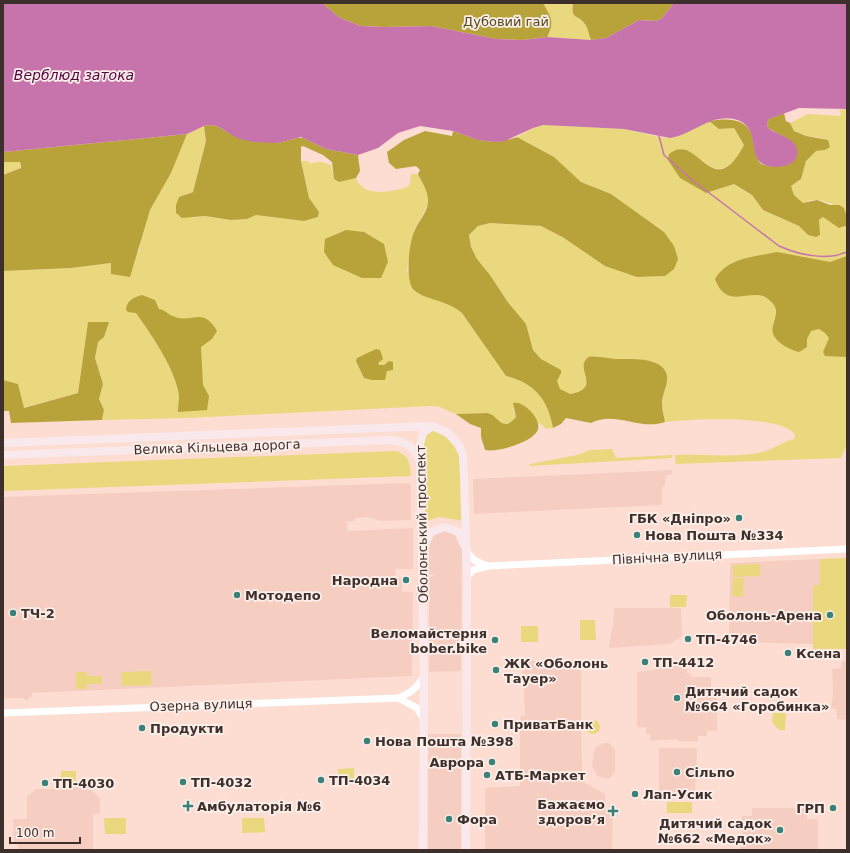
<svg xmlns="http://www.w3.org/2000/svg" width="850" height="853" viewBox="0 0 850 853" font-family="'DejaVu Sans',sans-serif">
	<rect width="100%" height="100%" fill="#fdddd2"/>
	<g fill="#f6cec1">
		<path d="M672 470V474L666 476 665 486 662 487V505L474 514 473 479Z"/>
		<path d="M409 483 411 485V520L380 521 367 517 356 518 354 521 347 522 348 531 413 528V569H395L396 578H402V591L413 592 412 676 32 693V697H29V699L25 700 24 698H3V497Z"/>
		<path d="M439 531H453L462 542 461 671 429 672V577L433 576V574H429V548L432 535Z"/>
		<path d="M820 559V584L813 586V644L729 642 730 563Z"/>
		<path d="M614 608H681L682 636 670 644 609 648 612 628H613Z"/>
		<path d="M662 659H671V663H687V673H690L691 677H711V690H717V731H707V736H698V742L678 741 677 739 650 741V734H646V727H637V672L655 670V664H662Z"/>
		<path d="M581 660 582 781 605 794 607 813H613L612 850H485V788L520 786V717L525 715 522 661Z"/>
		<path d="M842 661H847V720L837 719 836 709 831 708 833 695 832 669 841 668Z"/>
		<rect x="428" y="734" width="33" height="116"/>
		<path d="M604 743H609L615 750V771L610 778 606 779 597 776 592 766 594 751 596 747Z"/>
		<path d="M659 748H697L695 796 659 795Z"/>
		<path d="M58 786H87L100 798V814H93V850H18V843H14L13 819H27V797L36 789H57Z"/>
		<path d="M752 808H804V813H807V819H818V850H740V847H742V816H752Z"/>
	</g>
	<g fill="#ead87e">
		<path d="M543 3H573C571 21 577 13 585 24 588 28 589 35 591 40L547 37C554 23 550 16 543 3Z"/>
		<path d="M847 109V218C843 208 826 200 815 200 811 199 807 202 803 203L794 195 791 186 801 179 806 161 816 151 825 150 822 138 806 136 794 131 790 123 808 114 840 116 841 112 838 110Z"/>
		<path d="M709 121 719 129 734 128 744 145C734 164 721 179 702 160L706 193 734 184 752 195 763 210 799 226 808 235 816 237 819 220 823 217 847 227V445L841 458 676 464 675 455C702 454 736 458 763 452 774 449 783 441 794 439L795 435C785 414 688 419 665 422L662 404 667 377 657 363 633 359H602L595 356 585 374 587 386C580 393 565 398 559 388 555 381 553 371 550 364L541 359 533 350 526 324 507 301 490 275 477 259 471 247 469 235 478 226 490 223 541 226 637 277 665 276 664 232 611 194 581 182 554 157 517 137 533 128 543 125 624 129 664 138 677 137Z"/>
		<path d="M204 126 206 141 193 192 185 194 192 218 205 216 231 220 247 219 256 215 304 221 318 217 319 212 309 198 301 161H308L311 164C319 160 322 162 331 165L334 179 339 182 356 178C363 198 391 192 407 187L410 184 411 174H418L428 194V204L414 231 407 270 414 290C429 300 448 300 462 313L506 376C535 383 548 400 553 428L546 429 540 423 538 425 535 417 522 404 513 409 516 417C502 433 500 417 488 413L456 414 440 407 431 406 187 418 102 420 104 410 99 399 103 384 95 358 98 342 104 337 108 322H88L78 393 23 408 18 384 3 380V271L71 268 111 263V274L120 275 139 251 141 235 150 210 171 173 187 134Z"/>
		<path d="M16 161 20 162 21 168 3 175V162Z"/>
		<path d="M434 430C448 437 455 444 460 459L464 521 439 517 424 522 425 496 423 441 429 431Z"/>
		<path d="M612 449 616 458 672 455V458L529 466 530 464 577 455 590 450Z"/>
		<path d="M396 451C409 455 410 463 411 476L3 491V466Z"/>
		<path d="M847 558V649H813V586L820 584V559Z"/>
		<path d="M760 564V576L733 577V565Z"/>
		<path d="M733 578H744L743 597 732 596Z"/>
		<path d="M670 595H687L686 607H670Z"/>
		<path d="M580 620H595L596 640H580Z"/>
		<rect x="521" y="626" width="17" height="16"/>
		<path d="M151 671 152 685 122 686 121 672Z"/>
		<path d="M76 672H87V676H102V684H87V689H76Z"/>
		<path d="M773 713H786L785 730H779L772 722Z"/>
		<circle cx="593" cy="727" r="7"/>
		<path d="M354 768V781H338V769Z"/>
		<path d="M61 771H76V783H60Z"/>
		<rect x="667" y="802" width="25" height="11"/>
		<path d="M104 818H126V834H105Z"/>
		<path d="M264 818 265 832 242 833V818Z"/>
	</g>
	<g fill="#b8a33a">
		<path d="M322 3H543C551 17 555 22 547 37L523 40 496 39 431 26 384 27 361 26 340 18Z"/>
		<path d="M573 3H674L661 19 655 21 639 20 606 38 591 40C589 35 588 28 585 24 577 13 571 21 573 3Z"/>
		<path d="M784 113 786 121 790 123 794 131 806 136 828 140 830 147 825 150 816 151 806 161 801 179 791 186 794 195 803 203 817 200 830 205H839L844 208 847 218V227L844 226 839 228 823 217 819 220 820 235 816 237 808 235 799 226 763 210 752 195 734 184 706 193 680 178 668 160 669 154C698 130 712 206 744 145L734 128 719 129 709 121C726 118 749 117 753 139 755 147 755 156 760 163 769 168 782 167 791 163L790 140 768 128 767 124 769 119Z"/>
		<path d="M210 125 217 126 225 131 278 143 297 138H303L326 149 358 155 360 171 356 178 339 182 334 179 332 162 323 155 303 146 301 147V161L309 198 319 212 318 217 304 221 256 215 247 219 231 220 205 216 182 218 176 213V205L179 197 193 192 206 141 204 126Z"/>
		<path d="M425 131 452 136 453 131C478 140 491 146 517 137L554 157 581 182 611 194 664 232 674 246 678 259 674 269 665 276 637 277 605 266 564 238 541 226 490 223 478 226 469 235 471 247 477 259 490 275 507 301 526 324 533 350 541 359 561 370V373L557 381 560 389 570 394C604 388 572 368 589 357 591 355 612 359 618 359 633 359 664 357 667 376 668 385 662 395 662 404 662 410 664 416 665 422 640 431 615 410 591 423L566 418 561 424 553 428C548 400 535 383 506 376L462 313C448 300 421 299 413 289 405 279 409 241 415 230 418 222 428 211 428 202 429 192 422 183 418 174L420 170 416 166 396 169 389 163 387 152 404 140Z"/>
		<path d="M187 134 171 173 150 210 130 277 111 274V263L71 268 3 271V175L21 168V166L20 162H3V152Z"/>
		<path d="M346 230 364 232 384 244 388 262 381 278H362L333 265 324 252 325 239Z"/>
		<path d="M777 252 830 262 847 256V357L825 356 823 352 829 338 825 333 819 329 811 331 807 339V347L799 352C788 349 769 340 773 326 776 314 780 308 768 299 752 286 727 312 715 279 728 257 755 257 777 252Z"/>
		<path d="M142 295 155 300 159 309C166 310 167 314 173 316 192 325 202 305 217 331L212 339 201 347 203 385 209 396 207 410 178 412C178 405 180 396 178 390 172 364 151 334 136 313L128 312 126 310C126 301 134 297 142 295Z"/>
		<path d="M88 322H109L104 337 98 342 95 358 103 384 99 399 104 410 102 420 11 423 9 411H3V380L18 384 24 408 78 393Z"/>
		<path d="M376 349 380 350 383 359 378 363 379 365H384L389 361 393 362V370L387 371 385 380H372L364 378 356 361 357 358Z"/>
		<path d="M513 403C523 400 541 418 538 429 535 442 496 453 485 450L481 437V428L470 424 456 414 488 413C500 417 502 433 516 417Z"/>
	</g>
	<path fill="#c774ad" d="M3 3H322L340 18 361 26 384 27 431 26 496 39 523 40 547 37 591 40 606 38 639 20 655 21 661 19 674 3H847V109L799 108 769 119 767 124 768 128C776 134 795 138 797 149 798 155 797 158 793 162 788 166 781 167 775 167 740 166 767 127 734 119 710 114 692 135 670 138L624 129 543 125 533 128 505 141 495 142 478 140 453 131 420 126 398 133 378 148 358 155 326 149 301 137 278 143 253 142 237 138 217 126 210 125 204 126 187 134 3 152Z"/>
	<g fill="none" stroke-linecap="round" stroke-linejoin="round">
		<path stroke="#c774ad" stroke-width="1.5" d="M659 136 664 155 691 179 779 246C795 253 814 258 832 256 837 256 842 253 847 252"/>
		<g stroke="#fff" stroke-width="7">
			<path d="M467 552 474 560 487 566"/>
			<path d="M467 577 473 570 488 566 847 549"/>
			<path d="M398 698 417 708 423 718"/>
			<path d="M3 713 398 698C411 693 417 688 424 676"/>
		</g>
		<g stroke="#fae9ec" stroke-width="8">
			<path d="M3 443 432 426 448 433 459 445 463 456 464 477 467 577 466 850"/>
			<path d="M3 455 391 440C407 442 416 448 420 463"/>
			<path d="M424 547 431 532 445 527 458 532 464 545"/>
			<path d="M423 850 424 673 420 444 423 433 431 427"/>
		</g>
	</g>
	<g fill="#3a817a" stroke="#fcefea" stroke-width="1.5">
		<circle cx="739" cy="518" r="4"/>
		<circle cx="637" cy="535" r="4"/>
		<circle cx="406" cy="580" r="4"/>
		<circle cx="237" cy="595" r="4"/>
		<circle cx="13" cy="613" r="4"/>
		<circle cx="830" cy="615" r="4"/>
		<circle cx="688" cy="639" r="4"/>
		<circle cx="495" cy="640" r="4"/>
		<circle cx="788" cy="653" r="4"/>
		<circle cx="645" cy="662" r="4"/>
		<circle cx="496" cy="670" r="4"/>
		<circle cx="677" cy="698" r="4"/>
		<circle cx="495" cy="724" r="4"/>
		<circle cx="142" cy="728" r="4"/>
		<circle cx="367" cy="741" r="4"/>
		<circle cx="492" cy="762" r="4"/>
		<circle cx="677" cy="772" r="4"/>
		<circle cx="487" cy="775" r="4"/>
		<circle cx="321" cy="780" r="4"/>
		<circle cx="183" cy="782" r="4"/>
		<circle cx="45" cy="783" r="4"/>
		<circle cx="635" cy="794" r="4"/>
		<path d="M186 800h4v4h4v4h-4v4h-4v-4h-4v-4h4z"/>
		<circle cx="833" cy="808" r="4"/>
		<path d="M611 805h4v4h4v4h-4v4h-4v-4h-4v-4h4z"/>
		<circle cx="449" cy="819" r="4"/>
		<circle cx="780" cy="830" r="4"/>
	</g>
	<g text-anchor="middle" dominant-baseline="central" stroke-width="3.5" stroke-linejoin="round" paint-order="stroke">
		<g font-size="13" fill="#534a1f" stroke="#fcefea">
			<text x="506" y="21">Дубовий гай</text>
		</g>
		<g font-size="13" fill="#3d302c" stroke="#fcefea">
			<text transform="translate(217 447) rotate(-2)">Велика Кільцева дорога</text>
			<text transform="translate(422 524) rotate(-91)">Оболонський проспект</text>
			<text transform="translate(667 557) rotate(-3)">Північна вулиця</text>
			<text transform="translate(201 705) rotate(-2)">Озерна вулиця</text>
		</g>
		<g font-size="13" font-weight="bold" fill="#3d302c" stroke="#fcefea" text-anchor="start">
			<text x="731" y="518" text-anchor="end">ГБК «Дніпро»</text>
			<text x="645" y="535">Нова Пошта №334</text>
			<text x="398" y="580" text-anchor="end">Народна</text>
			<text x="245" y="595">Мотодепо</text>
			<text x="21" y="613">ТЧ-2</text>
			<text x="822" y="615" text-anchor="end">Оболонь-Арена</text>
			<text x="487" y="633" text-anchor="end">Веломайстерня<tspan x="487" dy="15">bober.bike</tspan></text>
			<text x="696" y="639">ТП-4746</text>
			<text x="796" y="653">Ксена</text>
			<text x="653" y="662">ТП-4412</text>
			<text x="504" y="663">ЖК «Оболонь<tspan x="504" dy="15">Тауер»</tspan></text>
			<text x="685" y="691">Дитячий садок<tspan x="685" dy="15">№664 «Горобинка»</tspan></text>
			<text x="503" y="724">ПриватБанк</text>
			<text x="150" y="728">Продукти</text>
			<text x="375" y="741">Нова Пошта №398</text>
			<text x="484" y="762" text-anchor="end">Аврора</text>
			<text x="685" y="772">Сільпо</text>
			<text x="495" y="775">АТБ-Маркет</text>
			<text x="329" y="780">ТП-4034</text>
			<text x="191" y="782">ТП-4032</text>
			<text x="53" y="783">ТП-4030</text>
			<text x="643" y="794">Лап-Усик</text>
			<text x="605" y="804" text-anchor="end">Бажаємо<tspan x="605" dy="15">здоровʼя</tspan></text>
			<text x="197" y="806">Амбулаторія №6</text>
			<text x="825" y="808" text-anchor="end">ГРП</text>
			<text x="457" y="819">Фора</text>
			<text x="772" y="823" text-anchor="end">Дитячий садок<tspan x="772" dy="15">№662 «Медок»</tspan></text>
		</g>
		<g font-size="14" font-style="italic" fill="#520440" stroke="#fcefea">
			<text x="74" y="75">Верблюд затока</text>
		</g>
	</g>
	<rect width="850" height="853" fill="none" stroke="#3d302c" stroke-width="8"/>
	<path d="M10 837v6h70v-6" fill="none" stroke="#3d302c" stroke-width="2"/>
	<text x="16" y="837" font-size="12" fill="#3d302c" stroke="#fcefea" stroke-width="3" paint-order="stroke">100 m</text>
</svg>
